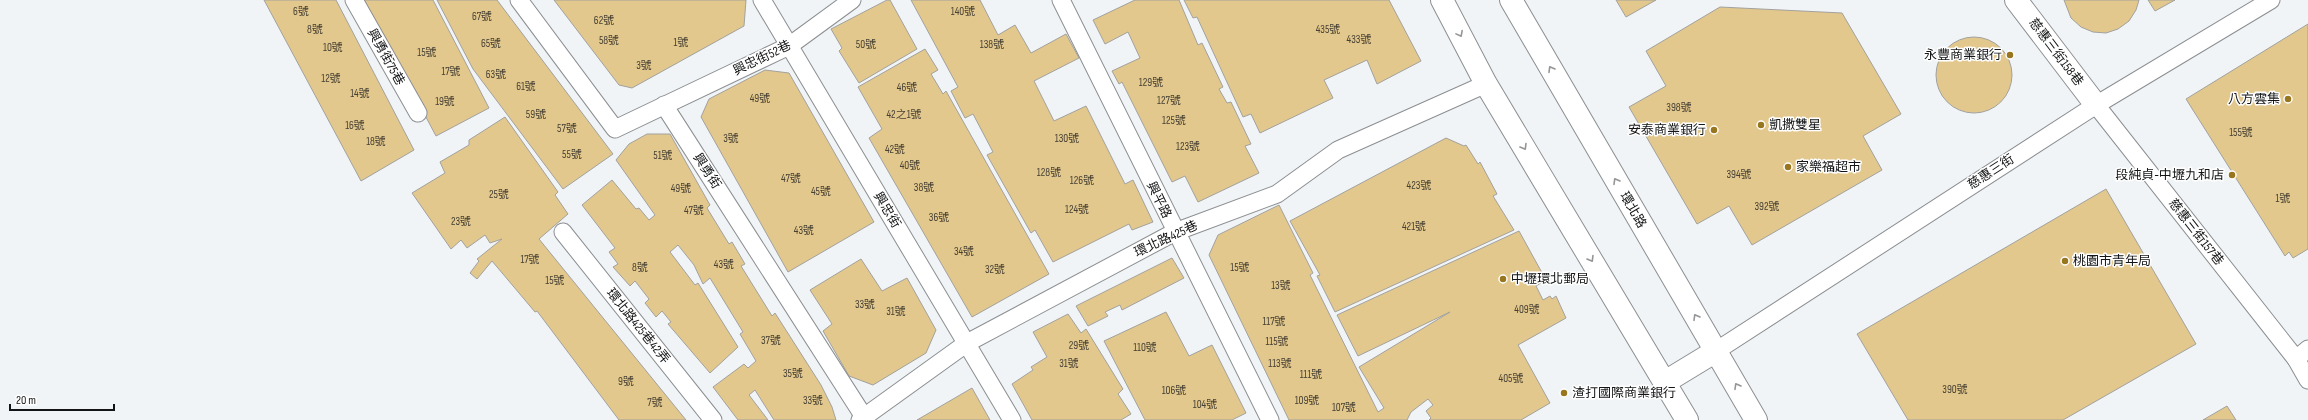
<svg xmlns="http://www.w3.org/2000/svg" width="2308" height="420" viewBox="0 0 2308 420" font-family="'Sofia Sans Condensed','Noto Sans TC',sans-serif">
	<rect width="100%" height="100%" fill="#f0f4f6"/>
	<g fill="#e3c88d" stroke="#a2a19e">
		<path d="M264 0H336L414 150 361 181Z"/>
		<path d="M364 0H433L489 108 436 136Z"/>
		<path d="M437 0H497L613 154 563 189 473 69Z"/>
		<path d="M554 0H746L744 26 632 88 619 85Z"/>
		<path d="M887 0H890L917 49 859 83 839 51 842 48 831 29Z"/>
		<path d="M911 0H980L998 35 1015 25 1031 53 1066 34 1079 58 1034 81 1054 121 1086 106 1125 184 1133 180 1153 222 1132 230 1129 224 1053 262 1035 230 1031 233 987 155 993 152 973 114 965 118 951 91 958 87Z"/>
		<path d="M1135 0H1179L1198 45 1202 43 1223 87 1219 89 1227 103 1231 102 1251 144 1245 146 1259 173 1198 202 1185 176 1172 182 1122 82 1119 84 1112 71 1140 58 1128 32 1105 44 1093 20Z"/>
		<path d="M1184 0H1389L1421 61 1377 84 1367 60 1324 80 1333 98 1260 133 1251 114 1243 117 1197 17 1193 18Z"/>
		<path d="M1616 0H1656L1626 17Z"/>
		<path d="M2064 0H2139L2136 10 2129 21 2118 29 2106 33 2093 32 2081 27 2071 18Z"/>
		<path d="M2148 0H2175L2155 11Z"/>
		<path d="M1720 7 1842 13 1901 114 1863 136 1882 170 1752 245 1729 206 1697 224 1629 107 1666 86 1646 51Z"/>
		<path d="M2308 24V249L2293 258 2289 252 2285 256 2186 99Z"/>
		<circle cx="1974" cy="75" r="38"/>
		<path d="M925 49 938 70 931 74 943 94 946 91 1049 274 972 317 869 138 882 129 858 87Z"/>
		<path d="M765 70 789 73 874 222 788 272 701 117 709 99Z"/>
		<path d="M505 117 558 192 555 195 568 214 539 239 686 420H619L537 311 535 312 492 261 477 279 470 273 479 261 477 259 502 239 490 243 485 235 467 248 461 240 451 249 412 193 445 173 440 162 469 145V140Z"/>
		<path d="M647 134H670L710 205 707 208 729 244 732 242 745 264 741 266 772 316 775 313 821 385 832 407 836 420H774L755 390 749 395 768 420H738L713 387 744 364 748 368 756 361 740 334 743 332 710 278 703 284 694 265 678 245 670 252 695 285 698 283 738 347 710 373 668 324 671 322 662 311 656 317 645 303 649 299 635 281 630 286 613 267 618 264 609 252 615 248 582 205 612 180 636 209 639 208 649 220 655 215 616 160 629 144Z"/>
		<path d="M1446 138 1464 146 1466 145 1478 164 1480 162 1497 194 1493 196 1514 230 1335 312 1317 276 1320 275 1290 221Z"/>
		<path d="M2106 189 2196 344 2063 420H1908L1857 334Z"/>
		<path d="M1279 205 1313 273 1310 275 1378 412 1384 408 1359 367 1450 312 1358 356 1337 315 1519 231 1546 280 1536 286 1543 300 1550 296 1552 299 1556 296 1566 318 1518 345 1550 403 1521 420H1429L1431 418 1426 411 1433 405 1428 399 1411 412 1407 420H1289L1209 255 1218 235Z"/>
		<path d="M1172 258 1184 278 1122 310 1120 305 1105 312 1108 316 1088 326 1076 306Z"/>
		<path d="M861 259 882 291 907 278 936 330 926 353 873 385 849 376 823 331 832 324 810 290Z"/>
		<path d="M1166 312 1189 356 1212 345 1246 413 1232 420H1145L1104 341Z"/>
		<path d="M1068 314 1081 333 1086 329 1123 389 1118 394 1131 414 1121 420H1032L1012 384 1033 370 1031 367 1047 357 1033 332Z"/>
		<path d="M972 388 990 420H917Z"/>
		<path d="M2227 406 2236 420H2203Z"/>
	</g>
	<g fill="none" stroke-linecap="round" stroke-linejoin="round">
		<g stroke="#8c8f91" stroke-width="19">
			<g id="lane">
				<path d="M354 0 418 113"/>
				<path d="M519 0 615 129 789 46 852 0"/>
				<path d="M762 0 1012 420"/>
				<path d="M1061 0 1270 420"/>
				<path d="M664 105 866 420"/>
				<path d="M2096 105 2296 359 2308 380"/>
				<path d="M563 232 713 420"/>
				<path d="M1716 351 2096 105 2271 0"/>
				<path d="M2296 359 2308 349"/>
				<path d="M860 420 967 343 1175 232 1277 194 1338 150 1486 84"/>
			</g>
		</g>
		<g stroke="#8c8f91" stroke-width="24">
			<g id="street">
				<path d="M2016 0 2096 105"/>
				<path d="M1665 382 1716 351"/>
			</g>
		</g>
		<g stroke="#8c8f91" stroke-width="24">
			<g id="primary">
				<path d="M1442 0 1486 84 1687 420"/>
				<path d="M1511 0 1756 420"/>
			</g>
		</g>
		<use href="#lane" stroke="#fff" stroke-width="17"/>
		<use href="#street" stroke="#fff" stroke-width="22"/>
		<use href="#primary" stroke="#fff" stroke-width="22"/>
	</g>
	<defs><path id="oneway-chevron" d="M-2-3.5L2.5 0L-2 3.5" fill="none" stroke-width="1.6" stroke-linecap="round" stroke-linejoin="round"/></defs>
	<g stroke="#959596">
		<use href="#oneway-chevron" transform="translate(1460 34) rotate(62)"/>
		<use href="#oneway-chevron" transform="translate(1551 69) rotate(-120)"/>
		<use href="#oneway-chevron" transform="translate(1524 147) rotate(59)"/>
		<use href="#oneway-chevron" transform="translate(1616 181) rotate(-120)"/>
		<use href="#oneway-chevron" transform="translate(1591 259) rotate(59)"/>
		<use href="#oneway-chevron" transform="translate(1696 317) rotate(-120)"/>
		<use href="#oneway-chevron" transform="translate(1737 386) rotate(-120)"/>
	</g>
	<g fill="#98761f" stroke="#fff" stroke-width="1.5">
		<circle cx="2010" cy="55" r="4"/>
		<circle cx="2288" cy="99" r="4"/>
		<circle cx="1761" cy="125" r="4"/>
		<circle cx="1714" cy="130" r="4"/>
		<circle cx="1788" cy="167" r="4"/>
		<circle cx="2232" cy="175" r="4"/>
		<circle cx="2065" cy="261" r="4"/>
		<circle cx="1503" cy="279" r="4"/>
		<circle cx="1564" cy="393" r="4"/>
	</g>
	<g text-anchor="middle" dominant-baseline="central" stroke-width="3" stroke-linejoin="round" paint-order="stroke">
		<g font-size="11" fill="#474133">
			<text x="301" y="11">6號</text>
			<text x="963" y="11">140號</text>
			<text x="482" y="16">67號</text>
			<text x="604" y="20">62號</text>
			<text x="315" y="29">8號</text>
			<text x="1328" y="29">435號</text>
			<text x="1359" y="39">433號</text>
			<text x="609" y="40">58號</text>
			<text x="681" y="42">1號</text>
			<text x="491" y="43">65號</text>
			<text x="866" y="44">50號</text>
			<text x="992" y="44">138號</text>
			<text x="333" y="47">10號</text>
			<text x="427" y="52">15號</text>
			<text x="644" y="65">3號</text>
			<text x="451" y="71">17號</text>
			<text x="496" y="74">63號</text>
			<text x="331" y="78">12號</text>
			<text x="1151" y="82">129號</text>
			<text x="526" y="86">61號</text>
			<text x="907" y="87">46號</text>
			<text x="360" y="93">14號</text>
			<text x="760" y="98">49號</text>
			<text x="1169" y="100">127號</text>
			<text x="445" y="101">19號</text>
			<text x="1679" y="107">398號</text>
			<text x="536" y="114">59號</text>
			<text x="904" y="114">42之1號</text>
			<text x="1174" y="120">125號</text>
			<text x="355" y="125">16號</text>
			<text x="567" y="128">57號</text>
			<text x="2241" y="132">155號</text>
			<text x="731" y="138">3號</text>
			<text x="1067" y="138">130號</text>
			<text x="376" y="141">18號</text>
			<text x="1188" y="146">123號</text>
			<text x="895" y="149">42號</text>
			<text x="572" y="154">55號</text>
			<text x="663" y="155">51號</text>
			<text x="910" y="165">40號</text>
			<text x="1049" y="172">128號</text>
			<text x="1739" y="174">394號</text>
			<text x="791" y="178">47號</text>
			<text x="1082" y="180">126號</text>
			<text x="1419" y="185">423號</text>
			<text x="924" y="187">38號</text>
			<text x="681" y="188">49號</text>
			<text x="821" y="191">45號</text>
			<text x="499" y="194">25號</text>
			<text x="2283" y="198">1號</text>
			<text x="1767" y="206">392號</text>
			<text x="1077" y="209">124號</text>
			<text x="694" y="210">47號</text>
			<text x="939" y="217">36號</text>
			<text x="461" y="221">23號</text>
			<text x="1414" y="226">421號</text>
			<text x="804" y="230">43號</text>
			<text x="964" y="251">34號</text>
			<text x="530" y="259">17號</text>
			<text x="724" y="264">43號</text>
			<text x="640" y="267">8號</text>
			<text x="1240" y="267">15號</text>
			<text x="995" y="269">32號</text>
			<text x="555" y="280">15號</text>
			<text x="1281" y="285">13號</text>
			<text x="865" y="304">33號</text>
			<text x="1527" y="309">409號</text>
			<text x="896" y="311">31號</text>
			<text x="1274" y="321">117號</text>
			<text x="771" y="340">37號</text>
			<text x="1277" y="341">115號</text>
			<text x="1079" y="345">29號</text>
			<text x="1145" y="347">110號</text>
			<text x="1069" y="363">31號</text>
			<text x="1280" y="363">113號</text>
			<text x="793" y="373">35號</text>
			<text x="1311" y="374">111號</text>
			<text x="1511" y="378">405號</text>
			<text x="626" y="381">9號</text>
			<text x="1955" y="389">390號</text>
			<text x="1174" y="390">106號</text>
			<text x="813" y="400">33號</text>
			<text x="1307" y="400">109號</text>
			<text x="655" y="402">7號</text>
			<text x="1205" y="404">104號</text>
			<text x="1344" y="407">107號</text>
		</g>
		<g font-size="13" fill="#131415" stroke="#fff">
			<text transform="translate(2056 52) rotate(53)">慈惠三街158巷</text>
			<text transform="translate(386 57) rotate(61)">興勇街75巷</text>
			<text transform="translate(762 58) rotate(-26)">興忠街52巷</text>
			<text transform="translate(707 171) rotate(57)">興勇街</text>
			<text transform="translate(1991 172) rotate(-33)">慈惠三街</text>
			<text transform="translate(1159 200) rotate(64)">興平路</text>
			<text transform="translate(887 210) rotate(59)">興忠街</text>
			<text transform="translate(1633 210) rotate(60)">環北路</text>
			<text transform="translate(2196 232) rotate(52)">慈惠三街157巷</text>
			<text transform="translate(1166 239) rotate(-25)">環北路425巷</text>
			<text transform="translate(638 326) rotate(51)">環北路425巷42弄</text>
		</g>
		<g font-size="13" fill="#131415" stroke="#fff" text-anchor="start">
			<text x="2002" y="55" text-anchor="end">永豐商業銀行</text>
			<text x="2280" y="99" text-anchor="end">八方雲集</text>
			<text x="1769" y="125">凱撒雙星</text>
			<text x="1706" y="130" text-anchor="end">安泰商業銀行</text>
			<text x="1796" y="167">家樂福超市</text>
			<text x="2224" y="175" text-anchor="end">段純貞-中壢九和店</text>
			<text x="2073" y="261">桃園市青年局</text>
			<text x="1511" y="279">中壢環北郵局</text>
			<text x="1572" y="393">渣打國際商業銀行</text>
		</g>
	</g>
	<path d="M10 404v6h104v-6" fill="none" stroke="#131415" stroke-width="2"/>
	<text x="16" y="404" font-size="12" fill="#131415" stroke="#ffffff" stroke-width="3" paint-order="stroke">20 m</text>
</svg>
